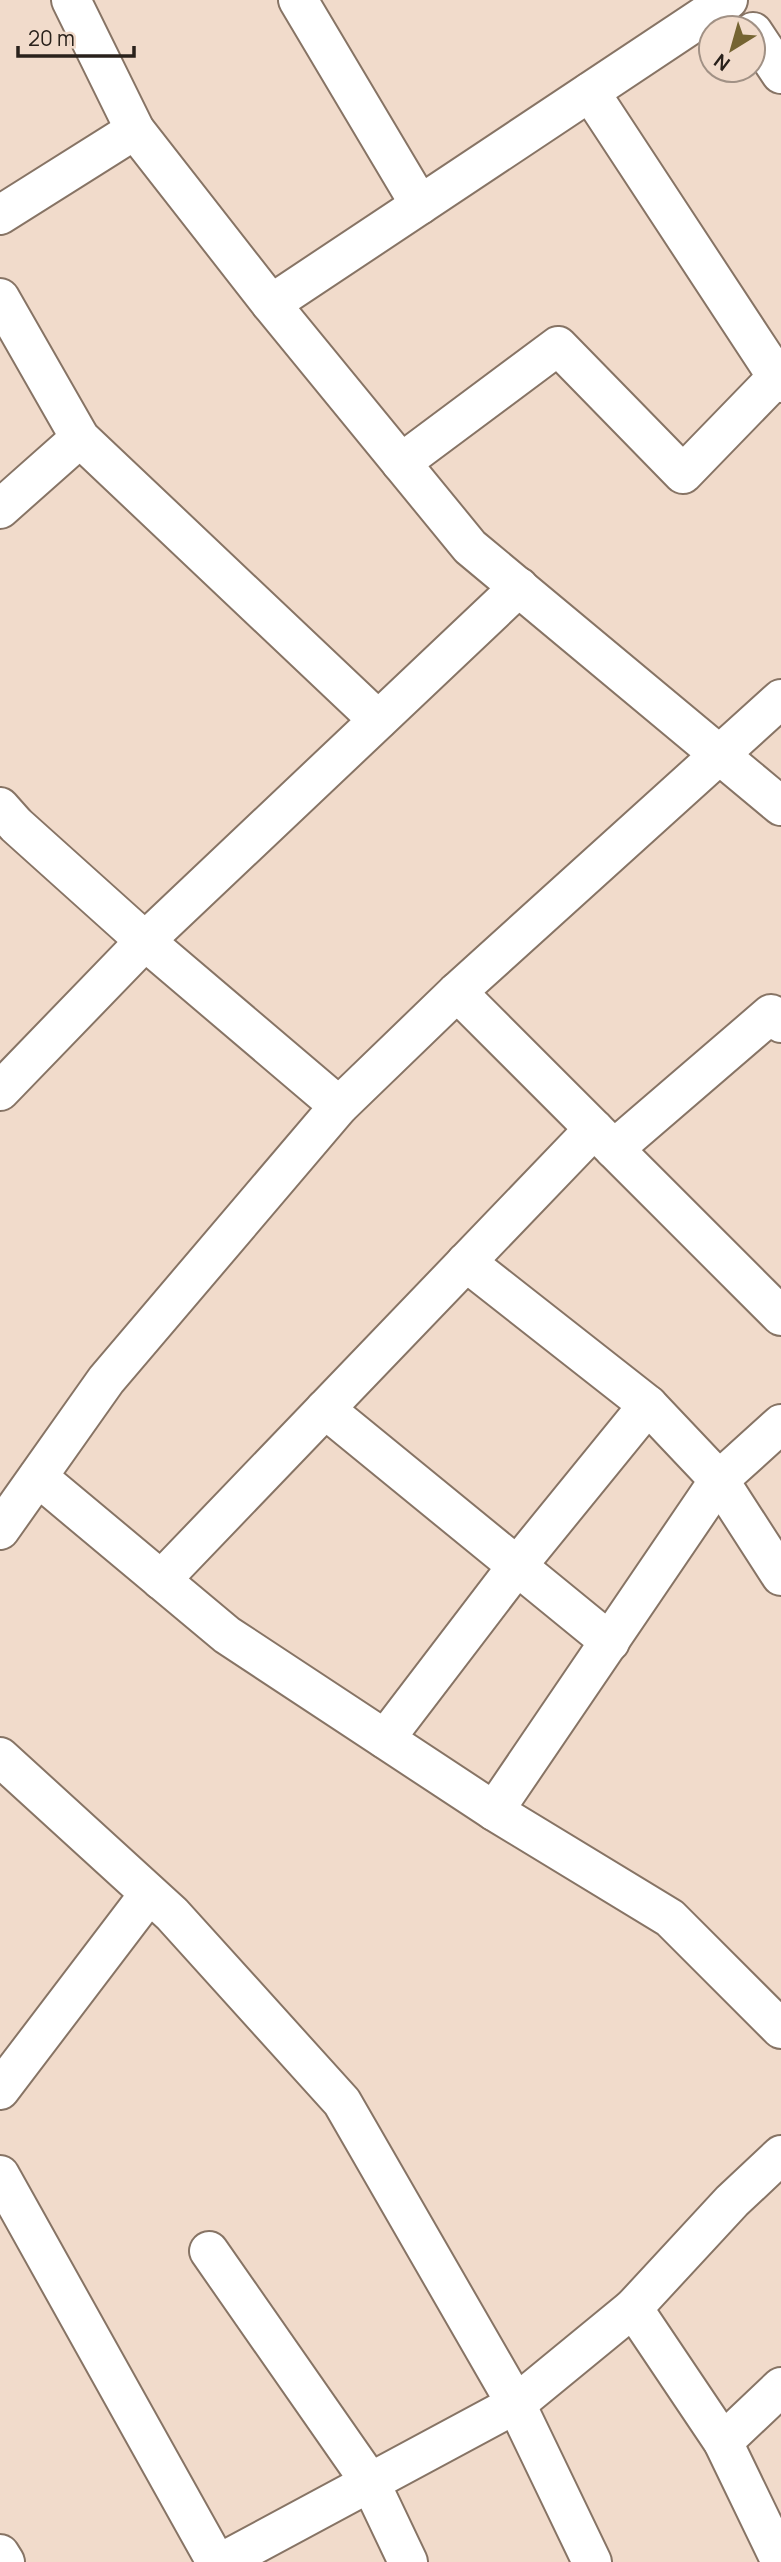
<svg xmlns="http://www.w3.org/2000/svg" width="781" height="2562" viewBox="0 0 781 2562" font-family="Manrope,sans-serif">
	<rect width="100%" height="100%" fill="#f1dbcb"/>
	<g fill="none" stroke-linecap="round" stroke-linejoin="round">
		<g stroke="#877465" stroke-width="42">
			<g id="minor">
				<path d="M71 0 135 130 271 304 470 547 781 806"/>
				<path d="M298 0 420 205"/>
				<path d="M753 32 781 74"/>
				<path d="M590 92 781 383"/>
				<path d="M0 215 135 130"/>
				<path d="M0 298 80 438 378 720"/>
				<path d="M271 304 728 0"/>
				<path d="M401 463 558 346 683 474 777 377"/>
				<path d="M0 509 80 438"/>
				<path d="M0 807 16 825 145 941 339 1106"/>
				<path d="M457 992 781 1316"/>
				<path d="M0 1091 145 941 519 587"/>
				<path d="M614 1149 771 1014 781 1023"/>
				<path d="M466 1262 648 1405 719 1480 781 1576"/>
				<path d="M325 1409 610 1642"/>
				<path d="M38 1477 227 1635 494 1811 670 1918 781 2029"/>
				<path d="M0 1530 106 1380 339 1106 457 992 781 699"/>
				<path d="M161 1580 594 1129"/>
				<path d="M385 1739 517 1566 648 1405"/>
				<path d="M0 1757 172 1914 342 2102 516 2404 592 2562"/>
				<path d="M494 1811 719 1480 781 1424"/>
				<path d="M0 2090 149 1894"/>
				<path d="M0 2175 216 2562"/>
				<path d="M209 2251 370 2482 408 2562"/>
				<path d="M633 2308 723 2442 781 2562"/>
				<path d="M723 2442 781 2387"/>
				<path d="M0 2554 5 2562"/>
				<path d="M222 2562 516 2404 633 2308 732 2201 781 2155"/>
			</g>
		</g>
		<use href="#minor" stroke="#fff" stroke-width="38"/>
	</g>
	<g transform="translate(732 49) rotate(217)"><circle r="33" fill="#f1dbcb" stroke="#a19185" stroke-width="2"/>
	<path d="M0-5L12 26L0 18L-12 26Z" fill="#756432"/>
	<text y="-10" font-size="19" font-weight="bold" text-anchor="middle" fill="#29211b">N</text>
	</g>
	<path d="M18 46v10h116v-10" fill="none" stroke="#29211b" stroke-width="3.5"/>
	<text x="28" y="46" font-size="21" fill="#29211b" stroke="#f1dbcb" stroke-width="5" paint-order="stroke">20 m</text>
</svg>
